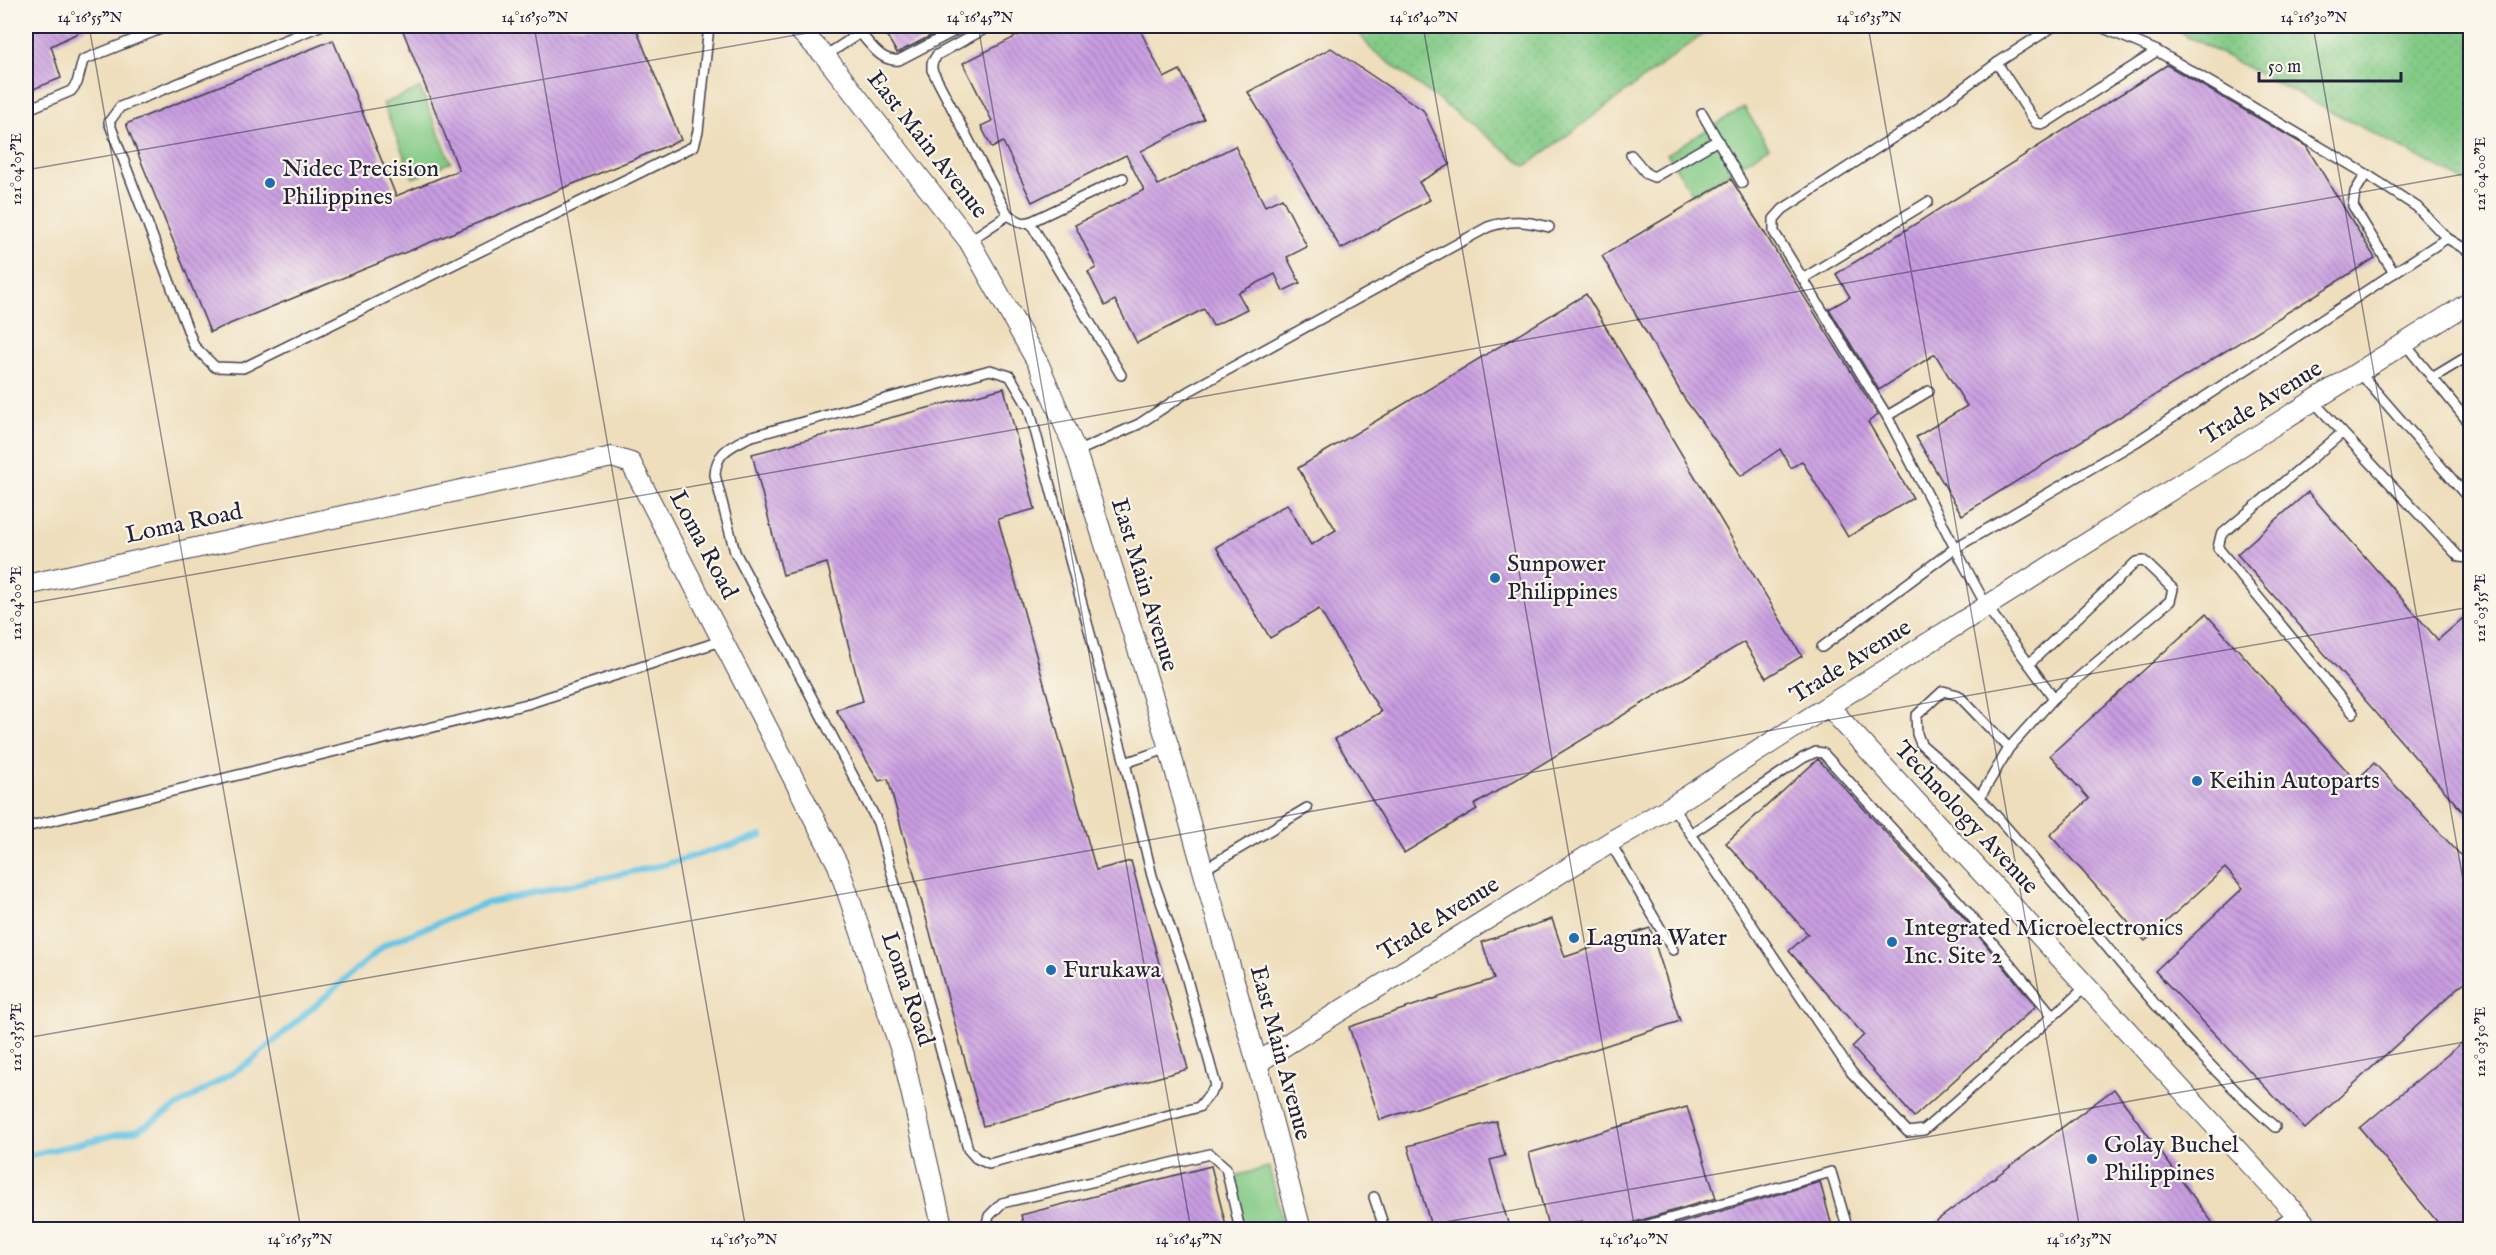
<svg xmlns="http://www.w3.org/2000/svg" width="2496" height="1255" viewBox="0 0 2496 1255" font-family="'IM FELL English',serif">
	<defs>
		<pattern id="grass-dots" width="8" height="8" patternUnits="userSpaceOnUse" patternTransform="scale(1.5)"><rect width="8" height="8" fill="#83ca86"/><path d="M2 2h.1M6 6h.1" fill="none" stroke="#71ad75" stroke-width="1.8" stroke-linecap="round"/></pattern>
		<pattern id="building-back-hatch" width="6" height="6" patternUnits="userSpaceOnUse" patternTransform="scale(1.5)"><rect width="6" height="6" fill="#c99de1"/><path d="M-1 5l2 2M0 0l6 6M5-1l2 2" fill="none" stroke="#a380b8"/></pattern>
	</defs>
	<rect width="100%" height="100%" fill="#fbf7ec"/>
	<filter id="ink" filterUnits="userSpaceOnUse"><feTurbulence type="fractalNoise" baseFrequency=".0167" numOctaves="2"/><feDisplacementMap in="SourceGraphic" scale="12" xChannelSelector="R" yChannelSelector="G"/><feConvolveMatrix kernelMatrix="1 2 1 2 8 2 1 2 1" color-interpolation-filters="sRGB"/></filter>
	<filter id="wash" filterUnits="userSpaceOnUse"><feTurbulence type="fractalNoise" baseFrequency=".008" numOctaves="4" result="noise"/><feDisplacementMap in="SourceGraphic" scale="24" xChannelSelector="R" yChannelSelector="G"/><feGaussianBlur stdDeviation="1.35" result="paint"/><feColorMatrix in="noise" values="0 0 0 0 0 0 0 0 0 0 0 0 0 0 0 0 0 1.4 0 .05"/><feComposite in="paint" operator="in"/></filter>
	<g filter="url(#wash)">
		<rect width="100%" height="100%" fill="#eedebc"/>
		<g fill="url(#grass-dots)" stroke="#527660" stroke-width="1.5">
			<path d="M1354 26H1714L1526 166 1371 49Z"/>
			<path d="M2168 26H2470V184Z"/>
		</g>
		<g fill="#83ca86" stroke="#527660" stroke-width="1.5">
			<path d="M420 88 451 162 413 178 383 104Z"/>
			<path d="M1744 107 1769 147 1693 195 1667 154Z"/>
			<path d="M1269 1167 1284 1229H1244L1231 1177Z"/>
		</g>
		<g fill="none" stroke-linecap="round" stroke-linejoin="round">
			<path stroke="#66c4e4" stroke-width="6" d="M26 1156 138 1130 250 1062 386 944 487 903 663 865 762 836"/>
		</g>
		<g id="blocks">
			<g fill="url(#building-back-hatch)">
				<path d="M26 26H92L51 46 61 78 26 92Z"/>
				<path d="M401 26H635L681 140 210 332 126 124 333 40 396 196 459 170Z"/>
				<path d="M881 26H950L897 53Z"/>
				<path d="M1037 26H1138L1164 78 1180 70 1204 119 1141 151 1158 185 1235 146 1265 206 1282 198 1307 247 1287 257 1300 283 1283 291 1275 274 1238 293 1247 309 1213 326 1204 309 1137 343 1115 300 1105 306 1088 272 1096 268 1075 225 1144 190 1126 155 1032 202 1003 142 992 148 981 126 992 121 963 63Z"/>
				<path d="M1331 48 1423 110 1450 165 1419 182 1430 200 1341 249 1248 92Z"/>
				<path d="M2167 65 2306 146 2375 258 1962 515 1916 437 1967 406 1935 354 1879 390 1829 309 1850 297 1836 274Z"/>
				<path d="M1731 179 1878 415 1868 422 1913 498 1848 537 1802 461 1791 468 1780 449 1741 476 1684 398 1602 256Z"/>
				<path d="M1586 294 1802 656 1766 678 1744 642 1474 805 1477 809 1404 853 1335 739 1381 712 1319 609 1270 638 1216 547 1287 504 1311 545 1336 530 1298 468Z"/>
				<path d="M1004 388 1035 509 998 519 1096 870 1131 861 1188 1069 983 1126 888 779 879 781 836 710 863 701 827 563 783 575 752 454Z"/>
				<path d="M2308 492 2438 640 2470 612V820L2237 554Z"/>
				<path d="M2206 614 2356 781 2374 763 2470 865V977L2305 1129 2155 971 2243 888 2225 868 2145 941 2050 835 2089 799 2050 755Z"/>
				<path d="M1818 759 1959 912 2036 1006 1914 1117 1852 1047 1864 1035 1789 951 1808 934 1726 843Z"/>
				<path d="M1552 919 1565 957 1650 928 1680 1021 1380 1120 1349 1027 1494 979 1482 942Z"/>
				<path d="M2470 1036V1230H2444L2360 1128Z"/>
				<path d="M2114 1089 2218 1230H1924Z"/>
				<path d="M1687 1107 1716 1198 1629 1224 1624 1230H1583L1582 1221 1549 1230 1529 1153Z"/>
				<path d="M1496 1121 1505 1156 1490 1160 1510 1230H1432L1408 1146Z"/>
				<path d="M1211 1166 1227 1230H1025L1021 1215Z"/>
				<path d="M1820 1182 1833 1230H1657Z"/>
			</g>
		</g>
	</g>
	<g filter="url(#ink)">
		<use href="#blocks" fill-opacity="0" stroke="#413e4e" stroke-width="1.5"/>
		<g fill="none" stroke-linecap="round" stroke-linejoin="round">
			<g stroke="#413e4e" stroke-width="12">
				<g id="service">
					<path d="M320 26 120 107 109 122 194 346 215 367 243 368 694 146 698 131 709 26"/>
					<path d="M990 26 937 55 932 63V70L1008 215"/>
					<path d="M2054 26 1997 63 1916 123 1783 209 1774 219V232L1887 416 1955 548 2139 440 2447 238 2417 207 2366 174 2157 51 2099 26"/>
					<path d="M860 33C872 46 881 62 899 60L964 26"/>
					<path d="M825 56 860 33 854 26"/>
					<path d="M1997 63 2036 123 2044 124 2157 51"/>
					<path d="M26 110 71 91 77 83 83 60 168 26"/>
					<path d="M1702 113 1742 183"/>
					<path d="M1631 155 1647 174 1654 177 1718 140"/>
					<path d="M2366 174 2355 192 2353 206 2394 273"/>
					<path d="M1030 222 1121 375"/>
					<path d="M2447 238 2470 252"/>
					<path d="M969 241 1008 215 1022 223 1030 222 1123 178"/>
					<path d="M1804 278 1928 202"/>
					<path d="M2405 344 2470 424"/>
					<path d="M990 370 1010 376 1029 408 1125 763 1152 876 1183 965 1216 1086 1199 1107 989 1164 976 1158 968 1149 878 823 735 552 715 475C716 452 730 447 749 437Z"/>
					<path d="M2359 372 2470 500"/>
					<path d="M2432 378 2470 355"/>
					<path d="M2313 401 2459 557 2470 558"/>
					<path d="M1887 416 1929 391"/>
					<path d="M2342 433 2221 535 2218 548 2353 713"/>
					<path d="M1076 452 1139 424 1189 391 1488 227C1511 219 1526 221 1549 227"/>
					<path d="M1822 647 1955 548 1987 607 2054 698"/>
					<path d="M2009 748 1958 695 1943 691 1916 716 1917 734 1921 744C1941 762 1963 779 1981 799 2080 907 2165 1031 2275 1127"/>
					<path d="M1125 763 1169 748"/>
					<path d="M1980 797 2009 748 2054 698 2165 605 2170 601 2173 589 2144 561 2136 562 2029 664"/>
					<path d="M1672 806 1852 1073 1908 1132 1924 1130 2087 986"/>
					<path d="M26 827 527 704 724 640"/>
					<path d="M1692 833 1803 758 1816 752 1823 753 1960 903 2053 1016"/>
					<path d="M1610 842 1673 950"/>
					<path d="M1203 870 1307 808"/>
					<path d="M1374 1197 1385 1230"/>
					<path d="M985 1230 989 1216 1002 1203 1210 1154 1226 1168 1240 1230"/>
					<path d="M1631 1230 1831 1172 1848 1230"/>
					<path d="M2270 1230 2295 1212"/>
				</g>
			</g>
			<g stroke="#413e4e" stroke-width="22">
				<g id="minor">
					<path d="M795 26 825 56 969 241 1039 365 1076 452 1169 748 1257 1063 1301 1230"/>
					<path d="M26 585 612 457 631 463 838 865 903 1056 943 1230"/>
					<path d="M1828 706 2311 1230"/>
					<path d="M1257 1063 1610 842 1672 806 1828 706 2470 302"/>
				</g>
			</g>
			<use href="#service" stroke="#fff" stroke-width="9"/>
			<use href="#minor" stroke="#fff" stroke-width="20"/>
		</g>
	</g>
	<path fill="none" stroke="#22223b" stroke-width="1.5" stroke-opacity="0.45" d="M89 26 301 1230M534 26 746 1230M978 26 1191 1230M1423 26 1635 1230M1868 26 2080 1230M2313 26 2470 920M26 170 847 26M26 604 2470 173M26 1038 2470 607M1400 1230 2470 1041"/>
	<g fill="#1f6fb2" stroke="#fbf7ec" stroke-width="2">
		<circle cx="270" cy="183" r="6"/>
		<circle cx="1495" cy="578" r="6"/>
		<circle cx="2197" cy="781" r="6"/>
		<circle cx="1574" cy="938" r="6"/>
		<circle cx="1892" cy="942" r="6"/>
		<circle cx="1051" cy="970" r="6"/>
		<circle cx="2092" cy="1159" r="6"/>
	</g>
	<g text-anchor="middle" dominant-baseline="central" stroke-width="4.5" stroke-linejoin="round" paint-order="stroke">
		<g font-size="24" fill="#22223b" stroke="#fbf7ec">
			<text transform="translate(927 145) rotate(52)">East Main Avenue</text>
			<text transform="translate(2262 403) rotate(-32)">Trade Avenue</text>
			<text transform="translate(184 524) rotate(-12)">Loma Road</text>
			<text transform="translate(703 545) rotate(62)">Loma Road</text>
			<text transform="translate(1144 585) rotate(73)">East Main Avenue</text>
			<text transform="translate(1851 662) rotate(-32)">Trade Avenue</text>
			<text transform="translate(1966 818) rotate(47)">Technology Avenue</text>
			<text transform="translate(1439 919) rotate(-32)">Trade Avenue</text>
			<text transform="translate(907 989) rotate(71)">Loma Road</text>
			<text transform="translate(1280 1053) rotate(75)">East Main Avenue</text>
		</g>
		<g font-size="24" fill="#22223b" stroke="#fbf7ec" text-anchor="start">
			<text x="282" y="169">Nidec Precision<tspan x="282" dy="28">Philippines</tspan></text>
			<text x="1507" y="564">Sunpower<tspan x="1507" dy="28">Philippines</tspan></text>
			<text x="2209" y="781">Keihin Autoparts</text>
			<text x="1904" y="928">Integrated Microelectronics<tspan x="1904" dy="28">Inc. Site 2</tspan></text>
			<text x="1586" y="938">Laguna Water</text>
			<text x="1063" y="970">Furukawa</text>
			<text x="2104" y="1145">Golay Buchel<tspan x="2104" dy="28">Philippines</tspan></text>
		</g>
	</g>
	<rect width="2496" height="1255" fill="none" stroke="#fbf7ec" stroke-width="66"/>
	<path d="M2259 72v9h142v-9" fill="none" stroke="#22223b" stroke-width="3"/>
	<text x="2268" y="72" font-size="18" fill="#22223b" stroke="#fbf7ec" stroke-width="4.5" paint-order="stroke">50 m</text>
	<rect x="33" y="33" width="2430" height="1189" fill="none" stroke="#22223b" stroke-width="2"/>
	<g font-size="15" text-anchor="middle" fill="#22223b">
		<text x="90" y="22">14°16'55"N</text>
		<text x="535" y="22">14°16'50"N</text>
		<text x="980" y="22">14°16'45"N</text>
		<text x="1424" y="22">14°16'40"N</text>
		<text x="1869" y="22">14°16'35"N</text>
		<text x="2314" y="22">14°16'30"N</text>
		<text transform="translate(16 169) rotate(-90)" y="5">121°04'05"E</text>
		<text transform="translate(2480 174) rotate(-90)" y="5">121°04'00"E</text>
		<text transform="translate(16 603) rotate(-90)" y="5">121°04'00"E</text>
		<text transform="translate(2480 608) rotate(-90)" y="5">121°03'55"E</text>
		<text transform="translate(16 1037) rotate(-90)" y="5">121°03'55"E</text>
		<text transform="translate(2480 1042) rotate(-90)" y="5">121°03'50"E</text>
		<text x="300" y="1244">14°16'55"N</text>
		<text x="744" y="1244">14°16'50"N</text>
		<text x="1189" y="1244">14°16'45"N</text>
		<text x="1634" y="1244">14°16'40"N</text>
		<text x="2079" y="1244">14°16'35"N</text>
	</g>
</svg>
